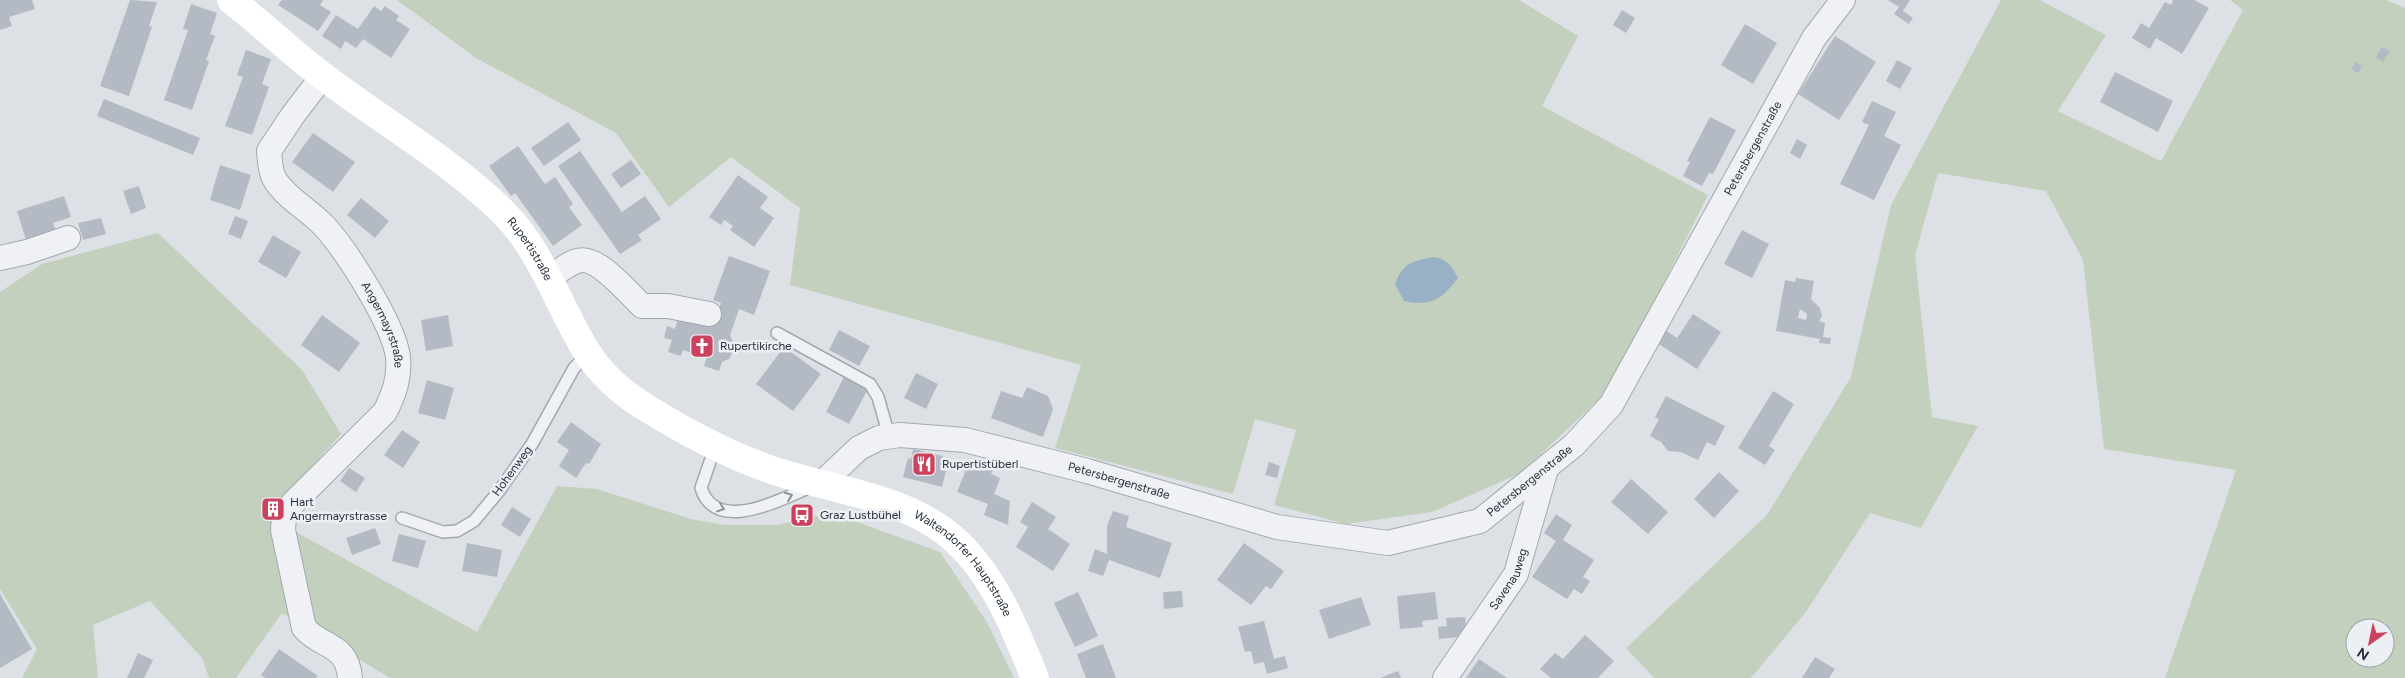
<svg xmlns="http://www.w3.org/2000/svg" width="2405" height="678" viewBox="0 0 2405 678" font-family="Figtree,sans-serif">
	<rect width="100%" height="100%" fill="#dde1e6"/>
	<g fill="#c3d0be" fill-rule="evenodd">
		<path d="M397 0H1519L1578 36 1542 106 1708 195 1611 388 1521 473 1432 512 1346 524 1274 505 1296 430 1255 419 1233 494 1055 448 1081 365 790 285 800 208 731 157 669 207 616 133 476 58Z"/>
		<path d="M2001 0H2040L2106 35 2058 111 2161 161 2243 10 2230 0H2386L2405 8V678H2165L2236 470 2104 449 2083 260 2046 191 1938 173 1915 255 1932 417 1978 426 1921 528 1870 513 1806 612 1751 678H1654L1626 648 1767 515 1851 377 1891 205ZM2355 628H2385V658H2355Z"/>
		<path d="M158 233 302 370 341 434 267 516 477 632 557 486 597 489 691 519 724 525H777L832 513 940 552 987 622 1014 678H390L282 613 236 678H209L202 658 150 601 93 625 98 678H22L37 649 0 589V292L42 264Z"/>
	</g>
	<path fill="#98b1c6" d="M1433 257C1446 258 1452 266 1458 278 1442 299 1431 307 1404 301L1395 284C1402 264 1412 261 1433 257Z"/>
	<g fill="#b4bac3" fill-rule="evenodd">
		<path d="M0 0H32L35 9 9 17 12 26 0 30Z"/>
		<path d="M130 0 157 2 149 26 152 27 129 96 100 86Z"/>
		<path d="M282 0H323L320 5 331 12 318 31 278 5Z"/>
		<path d="M1888 0H1910L1903 11 1913 18 1909 24 1894 14 1899 7Z"/>
		<path d="M2173 0H2194L2209 8 2182 54 2156 38 2150 49 2132 38 2141 23 2149 28 2165 2 2171 5Z"/>
		<path d="M191 4 217 13 210 34 215 36 206 60 209 61 192 110 164 100 188 30 183 29Z"/>
		<path d="M374 6 381 11 385 6 399 16 396 20 410 29 391 58 363 39 356 48 345 41 341 49 322 36 336 15 358 29Z"/>
		<path d="M1622 10 1635 18 1626 33 1613 25Z"/>
		<path d="M1745 24 1777 43 1753 84 1721 65Z"/>
		<path d="M1835 36 1876 62 1839 120 1798 94Z"/>
		<path d="M2382 47 2390 51 2383 62 2376 57Z"/>
		<path d="M246 50 271 59 262 84 269 87 252 135 225 126 243 77 237 75Z"/>
		<path d="M1897 60 1912 68 1900 89 1886 81Z"/>
		<path d="M2356 62 2362 66 2358 73 2351 69Z"/>
		<path d="M2115 72 2173 101 2158 132 2100 102Z"/>
		<path d="M104 99 200 138 193 155 97 116Z"/>
		<path d="M1872 101 1896 112 1884 136 1901 145 1874 200 1840 184 1869 125 1862 122Z"/>
		<path d="M1710 117 1736 130 1713 174 1709 173 1702 186 1683 176 1690 162 1687 161Z"/>
		<path d="M568 122 581 140 544 166 531 148Z"/>
		<path d="M313 133 355 162 333 192 292 162Z"/>
		<path d="M1797 139 1807 145 1800 159 1790 153Z"/>
		<path d="M518 146 545 184 555 177 573 204 569 207 582 225 553 246 515 193 511 196 489 166Z"/>
		<path d="M580 151 622 212 645 196 661 219 638 235 642 240 620 254 558 166Z"/>
		<path d="M631 160 641 174 621 188 611 174Z"/>
		<path d="M220 165 251 175 240 210 210 200Z"/>
		<path d="M738 175 768 197 760 208 774 218 754 247 730 230 733 226 724 220 721 225 709 217Z"/>
		<path d="M139 186 146 208 131 214 123 191Z"/>
		<path d="M64 196 71 217 53 223 57 234 27 243 17 211Z"/>
		<path d="M361 198 389 221 375 238 347 215Z"/>
		<path d="M235 216 248 221 241 239 228 234Z"/>
		<path d="M101 218 106 234 83 240 78 223Z"/>
		<path d="M1742 230 1769 244 1752 278 1724 264Z"/>
		<path d="M273 235 301 252 286 278 258 262Z"/>
		<path d="M729 256 770 271 754 315 739 309 730 335 733 342V351L729 359 722 362 719 371 704 366 707 357 683 350 681 356 668 352 672 340 664 338 667 326 675 329 678 319 689 323 691 316 713 323 721 303 713 300Z"/>
		<path d="M1796 278 1814 281 1811 299 1820 308 1822 316 1819 321 1825 323 1823 337 1831 338 1830 344 1819 343 1820 339 1776 331 1785 280 1795 282ZM1800 309 1807 314 1806 320 1798 318Z"/>
		<path d="M1693 314 1721 332 1697 369 1657 343 1665 330 1677 338Z"/>
		<path d="M322 315 360 343 339 372 301 345Z"/>
		<path d="M448 315 453 346 426 351 421 320Z"/>
		<path d="M839 330 870 346 859 366 829 350Z"/>
		<path d="M784 347 821 374 793 411 756 384Z"/>
		<path d="M916 373 938 384 926 409 904 398Z"/>
		<path d="M844 377 868 389 849 424 826 412Z"/>
		<path d="M427 380 454 388 445 420 418 413Z"/>
		<path d="M1027 387 1048 396 1053 409 1043 437 991 418 1001 391 1022 398Z"/>
		<path d="M1773 391 1794 404 1769 446 1775 450 1765 465 1738 448Z"/>
		<path d="M1666 396 1725 426 1715 446 1707 442 1698 460 1681 452 1668 451 1661 442 1650 436 1659 419 1655 417Z"/>
		<path d="M571 422 601 444 589 464 586 463 576 478 559 466 569 450 557 442Z"/>
		<path d="M402 430 420 442 403 468 384 455Z"/>
		<path d="M913 449 943 456 940 470 946 471 942 487 903 477 908 458 911 459Z"/>
		<path d="M969 462 978 466 980 462 994 468 991 474 1000 478 994 494 1010 501 1008 525 984 515 988 504 957 492Z"/>
		<path d="M1269 462 1280 466 1277 478 1265 475Z"/>
		<path d="M349 468 365 478 356 492 340 481Z"/>
		<path d="M1719 472 1739 491 1714 518 1694 499Z"/>
		<path d="M1631 479 1668 512 1648 534 1611 502Z"/>
		<path d="M270 500 282 507 275 517 264 511Z"/>
		<path d="M1032 502 1056 517 1048 529 1070 544 1053 571 1016 547 1028 527 1020 522Z"/>
		<path d="M512 507 531 519 520 537 501 525Z"/>
		<path d="M1113 511 1129 516 1126 527 1172 543 1160 578 1109 560 1103 576 1088 571 1095 549 1107 554V526Z"/>
		<path d="M1556 514 1572 525 1563 540 1594 560 1583 577 1590 581 1582 594 1574 589 1567 599 1532 577 1556 541 1544 533Z"/>
		<path d="M375 528 381 544 352 555 346 538Z"/>
		<path d="M399 534 426 541 418 568 392 561Z"/>
		<path d="M467 543 502 550 497 577 462 571Z"/>
		<path d="M1244 543 1284 571 1271 589 1266 586 1251 605 1217 580Z"/>
		<path d="M1182 591 1183 607 1164 609 1163 592Z"/>
		<path d="M1078 592 1098 636 1075 647 1054 603Z"/>
		<path d="M1435 592 1438 619 1422 621 1423 627 1400 629 1397 596Z"/>
		<path d="M0 594 32 649 0 668Z"/>
		<path d="M1361 597 1371 625 1329 639 1319 610Z"/>
		<path d="M1465 617 1467 636 1439 639 1438 627 1447 626 1446 618Z"/>
		<path d="M1264 621 1274 659 1285 656 1288 668 1267 674 1264 662 1254 664 1251 651 1245 652 1238 627Z"/>
		<path d="M1585 635 1614 661 1598 678H1551L1540 669 1555 653 1563 659Z"/>
		<path d="M1103 644 1116 678H1086L1077 654Z"/>
		<path d="M279 649 318 676 316 678H265L261 675Z"/>
		<path d="M138 653 153 660 144 678H127Z"/>
		<path d="M1815 657 1835 669 1829 678H1802Z"/>
		<path d="M1479 659 1507 678H1466Z"/>
		<path d="M1398 671 1401 678H1380Z"/>
	</g>
	<g fill="none" stroke-linecap="round" stroke-linejoin="round">
		<g stroke="#a3a8b0" stroke-width="14">
			<g id="lane">
				<path d="M777 333 870 384 878 397 889 436"/>
				<path d="M715 447 701 488C716 535 781 499 811 487"/>
				<path d="M402 518 443 532 457 531 474 521 499 491 532 444 574 368 588 354"/>
			</g>
		</g>
		<g stroke="#a3a8b0" stroke-width="26">
			<g id="street">
				<path id="s1" d="M323 76 293 115 269 151C270 160 270 170 274 178 283 196 312 212 326 228 348 253 394 325 398 357 400 378 394 394 385 412L293 503 284 517 283 530 304 628C323 649 347 643 350 678"/>
				<path d="M0 258 27 252 68 238"/>
				<path d="M550 278C558 272 567 264 577 261 597 254 628 293 642 306H668L709 314"/>
				<path id="s2" d="M822 483 859 448 879 438 900 435 965 440 1087 471 1277 527 1388 543 1480 521 1574 445 1611 405 1814 38 1843 0"/>
				<path id="s3" d="M1445 678 1516 574 1546 469"/>
			</g>
		</g>
		<use href="#lane" stroke="#eff1f5" stroke-width="11"/>
		<use href="#street" stroke="#eff1f5" stroke-width="24"/>
		<path stroke="#fff" stroke-width="28" id="s4" d="M231 0C263 25 292 53 324 77 383 122 450 160 503 212 543 252 558 306 587 352 600 373 622 393 642 405 683 431 724 453 769 469 831 491 906 495 956 541 995 577 1016 631 1035 678"/>
	</g>
	<defs><path id="oneway-chevron" d="M-2-3.5L2.5 0L-2 3.5" fill="none" stroke-width="1.6" stroke-linecap="round" stroke-linejoin="round" transform="scale(1.25)"/></defs>
	<g stroke="#8b9098">
		<use href="#oneway-chevron" transform="translate(789 496) rotate(-21)"/>
		<use href="#oneway-chevron" transform="translate(721 508) rotate(19)"/>
	</g>
	<defs>
		<g id="church-square" transform="scale(1.25)"><rect x="-9" y="-9" width="18" height="18" rx="4" fill="#cb425e" stroke="#ecf0f4"/><path d="M-1.2-6h2.4v3.5h3.3v2.4h-3.3V6h-2.4V-.1h-3.3v-2.4h3.3Z" fill="#fff"/></g>
		<g id="restaurant-square" transform="scale(1.25)"><rect x="-9" y="-9" width="18" height="18" rx="4" fill="#cb425e" stroke="#ecf0f4"/><path d="M-5-6h1v4h1v-4h1v4h1v-4h1v5L-1.5 .5V6h-2V.5L-5-1ZM5-6V6H3V1.5H1.5Q1.5-4 5-6Z" fill="#fff"/></g>
		<g id="building-square" transform="scale(1.25)"><rect x="-9" y="-9" width="18" height="18" rx="4" fill="#cb425e" stroke="#ecf0f4"/><path d="M-4-6H4V6H1V3H-1V6H-4ZM-2.5-4.3h1.7v1.8h-1.7ZM.8-4.3h1.7v1.8H.8ZM-2.5-1h1.7V.8h-1.7ZM.8-1h1.7V.8H.8Z" fill="#fff"/></g>
		<g id="bus-square" transform="scale(1.25)"><rect x="-9" y="-9" width="18" height="18" rx="4" fill="#cb425e" stroke="#ecf0f4"/><path d="M-5-6H5V4H4V6H2V4H-2V6H-4V4H-5ZM-3.5-4V0h7V-4ZM-3.5 1.2v1.5H-2V1.2ZM2 1.2v1.5H3.5V1.2Z" fill="#fff"/></g>
	</defs>
	<g fill-rule="evenodd">
		<use href="#church-square" x="702" y="346"/>
		<use href="#restaurant-square" x="924" y="464"/>
		<use href="#building-square" x="273" y="509"/>
		<use href="#bus-square" x="802" y="515"/>
	</g>
	<g text-anchor="middle" dominant-baseline="central" stroke-width="5" stroke-linejoin="round" paint-order="stroke">
		<g font-size="12" fill="#27303c" stroke="#ecf0f4">
			<text stroke="none"><textPath href="#s2" startOffset="1159">Petersbergenstraße</textPath></text>
			<text stroke="none"><textPath href="#s4" startOffset="391">Rupertistraße</textPath></text>
			<text stroke="none"><textPath href="#s1" startOffset="306">Angermayrstraße</textPath></text>
			<text transform="translate(512 471) rotate(-54)">Hohenweg</text>
			<text stroke="none"><textPath href="#s2" startOffset="319">Petersbergenstraße</textPath></text>
			<text stroke="none"><textPath href="#s2" startOffset="754">Petersbergenstraße</textPath></text>
			<text stroke="none"><textPath href="#s4" startOffset="952">Waltendorfer Hauptstraße</textPath></text>
			<text stroke="none"><textPath href="#s3" startOffset="118">Savenauweg</textPath></text>
		</g>
		<g font-size="12" fill="#27303c" stroke="#ecf0f4" text-anchor="start">
			<text x="720" y="346">Rupertikirche</text>
			<text x="942" y="464">Rupertistüberl</text>
			<text x="290" y="502">Hart<tspan x="290" dy="14">Angermayrstrasse</tspan></text>
			<text x="820" y="515">Graz Lustbühel</text>
		</g>
	</g>
	<g transform="translate(2370 643) rotate(213)"><circle r="24" fill="#ecf0f4" stroke="#9da3aa"/>
	<path d="M0-4L9 19L0 12L-9 19Z" fill="#cb425e"/>
	<text y="-8" font-size="14" font-weight="bold" text-anchor="middle" fill="#27303c">N</text>
	</g>
</svg>
